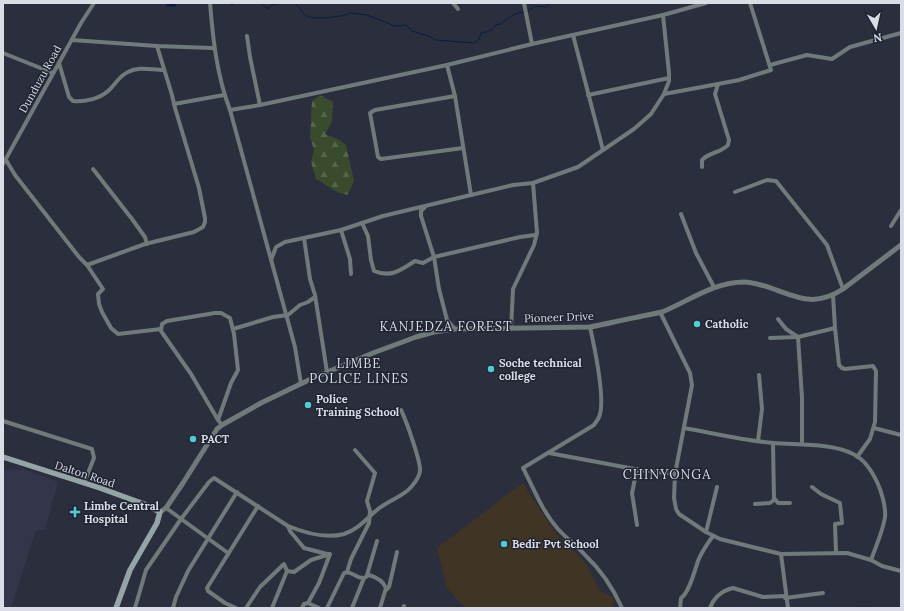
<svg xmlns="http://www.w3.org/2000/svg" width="904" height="611" viewBox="0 0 904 611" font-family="Lora,serif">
	<defs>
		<pattern id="forest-firs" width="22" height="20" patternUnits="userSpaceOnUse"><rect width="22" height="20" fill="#394a2d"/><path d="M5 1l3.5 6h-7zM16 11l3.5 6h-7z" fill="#55644b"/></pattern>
	</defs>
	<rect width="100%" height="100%" fill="#2b2e3c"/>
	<path fill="#33364a" d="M23 469 58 482 45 530H36L11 608 3 604V470Z"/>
	<path fill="#403425" d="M523 483 542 513 561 540 586 563 600 591 613 597 614 608H465L447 588 437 548Z"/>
	<path fill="url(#forest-firs)" d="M320 95 333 102 332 122 325 134 340 140 346 145 354 181 348 195 339 193 316 179 311 162 314 150 310 137 312 101Z"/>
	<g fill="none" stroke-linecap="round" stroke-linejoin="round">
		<g stroke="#051e43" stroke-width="1">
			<path d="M229 3 232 5 235 3"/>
			<path d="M248 3H255"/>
			<path d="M256 3H260L268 9 271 5C278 4 287 2 293 3 300 5 301 13 307 16 313 20 344 17 350 13L367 15 395 26 406 25 412 31 428 36 436 40 474 43 479 39 481 33C487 32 492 31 496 25 506 24 508 13 524 12"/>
			<path d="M527 12 535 6 547 7 550 3"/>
			<path d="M864 607V608"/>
		</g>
		<path stroke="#051e43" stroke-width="7" d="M169 3H173"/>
		<g stroke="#707a7b" stroke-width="4">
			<path d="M210 3C213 40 217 76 230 110L295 347 301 384"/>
			<path d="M453 3 458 9"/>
			<path d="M524 3 532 44"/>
			<path d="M573 35 603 150"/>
			<path d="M247 36 250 57 260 105"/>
			<path d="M72 40 157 46 212 48 214 49"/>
			<path d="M3 53 53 73"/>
			<path d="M59 63 69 97 73 101C85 102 99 99 108 91 115 85 119 76 128 72 139 66 151 70 164 70"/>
			<path d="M447 65 532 44 663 15 706 3"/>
			<path d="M770 65 807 55 832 59 850 47 901 33"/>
			<path d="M718 84 739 80 771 70 750 3"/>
			<path d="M664 94 718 84 715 94 729 140 728 145C721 153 709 152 702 160V167"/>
			<path d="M588 95 669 78"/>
			<path d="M455 96 375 110 370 113 378 157 381 159 463 148"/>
			<path d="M174 104 224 95"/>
			<path d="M230 110 260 105 447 65 455 96 471 195 383 216 341 230 285 242 276 247 271 260"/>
			<path d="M6 160 15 175 79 257 87 265 145 244 194 232 203 227 205 222V218L199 188 175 108 172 95 157 46"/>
			<path d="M3 164 81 23 94 3"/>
			<path d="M93 169 132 219 145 237 147 244"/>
			<path d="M735 192 767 180 776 181 827 245 843 289"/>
			<path d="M471 195 513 185 533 183 578 167 634 129 651 114 664 94 669 81V73L663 15"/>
			<path d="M425 207 421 211V216L434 257 439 289 447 320 455 329"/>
			<path d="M681 214 696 253 714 287"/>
			<path d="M362 223 368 236 371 260 374 271C391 278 401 270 415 261L423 263 434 257 520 237 535 235 537 233 533 183"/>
			<path d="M891 226 901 210"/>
			<path d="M341 230 350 259 351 274"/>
			<path d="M304 238 310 279 315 295 327 372"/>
			<path d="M87 265 103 289 98 294 99 304 102 312 111 328 118 334 161 329"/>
			<path d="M833 295 835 328 839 365 842 368 845 369 873 366 876 371 875 422 870 439 857 457"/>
			<path d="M660 312 690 373 692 385 675 474 674 498 676 509 679 514 706 532 720 539 781 554 847 553 871 560 882 566 901 571"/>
			<path d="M778 319 786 329 798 337"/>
			<path d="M590 327C594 345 606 401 599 417 598 420 595 423 594 425L523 468C534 489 542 511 558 529 567 539 577 546 585 555 601 570 613 588 622 608"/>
			<path d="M233 329 273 317 288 315 300 305 308 302 315 297"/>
			<path d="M511 329 513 289 534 245 537 233"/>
			<path d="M798 337 802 398V444"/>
			<path d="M770 338 798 337 835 328"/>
			<path d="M218 420 231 383 238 370 234 334 230 318 221 313H215L167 321 162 324 161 331 191 374 218 420 222 425"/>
			<path d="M3 421 92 449 94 458 84 483"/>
			<path d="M684 428C713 433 745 441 774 443 796 445 833 443 853 454 864 459 873 473 878 484 882 494 886 506 885 517 883 531 876 546 871 560"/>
			<path d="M874 428 901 435"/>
			<path d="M758 441 762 409 759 375"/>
			<path d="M549 453 640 470 675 474"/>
			<path d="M637 469 632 493 637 525"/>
			<path d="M812 487 821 494 840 503 842 523 835 524 836 553"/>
			<path d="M774 498 778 503H790"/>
			<path d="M755 504 770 503 774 500 773 443"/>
			<path d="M166 508 228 553"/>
			<path d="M288 526C305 533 326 539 344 534 359 529 367 518 378 509 387 502 398 498 407 491 412 487 419 478 420 471 421 462 406 420 401 410"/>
			<path d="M706 532 717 487"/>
			<path d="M781 554 788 608"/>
			<path d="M287 571 294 572 311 560 327 555"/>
			<path d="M347 572 351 559 369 523 370 511 367 501 375 473 355 450"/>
			<path d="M367 575 377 541"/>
			<path d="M386 590 389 587 397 552"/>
			<path d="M785 598 823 593"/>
			<path d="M135 608 146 570 181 519 209 482 214 478 288 526 290 531 304 548 327 554H330L319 583 308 603"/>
			<path d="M173 608 176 597 188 571 237 492"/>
			<path d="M236 608 225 603 208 591 207 588 258 506"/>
			<path d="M246 608 260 587 284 564 287 571"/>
			<path d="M272 608 287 571"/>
			<path d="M302 608 304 604 308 603 319 608"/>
			<path d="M327 608 344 573C352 570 356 579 364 578"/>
			<path d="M352 608 364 578 369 575C376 577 383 581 386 588L380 608"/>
			<path d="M403 608 404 606"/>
			<path d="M680 608 681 598C689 593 695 570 698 561 702 551 707 544 713 536"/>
			<path d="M710 608C714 597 721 591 733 588L763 597 785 596"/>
		</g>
		<path stroke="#707a7b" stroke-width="5" d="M160 512 166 508 183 483 217 429 222 425 261 403 313 378 373 353 416 337 434 332 455 329 590 327C606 324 622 320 638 317 646 315 654 314 662 312 689 301 714 282 744 282 752 282 761 285 768 287 797 297 814 308 843 289L901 245"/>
		<path stroke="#95a4a6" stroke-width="5.5" d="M3 457 100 488 144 504 160 512 157 523 130 570 116 608"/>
	</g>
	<g fill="#51ccd2" stroke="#212432" stroke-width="1.5">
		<circle cx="697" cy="324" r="4"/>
		<circle cx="491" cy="369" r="4"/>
		<circle cx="308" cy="405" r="4"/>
		<circle cx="193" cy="439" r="4"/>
		<path d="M73 506h4v4h4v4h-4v4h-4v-4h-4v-4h4z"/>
		<circle cx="504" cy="544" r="4"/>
	</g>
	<g text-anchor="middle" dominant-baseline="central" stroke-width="3" stroke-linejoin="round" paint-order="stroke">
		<g font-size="11" fill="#dbdde6" stroke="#212432">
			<text transform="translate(40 79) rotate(-61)">Dunduzu Road</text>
			<text transform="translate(559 317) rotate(-2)">Pioneer Drive</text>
			<text transform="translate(85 474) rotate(18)">Dalton Road</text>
		</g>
		<g font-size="11" font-weight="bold" fill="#dbdde6" stroke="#212432" text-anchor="start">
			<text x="705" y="324">Catholic</text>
			<text x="499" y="363">Soche technical<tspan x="499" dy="13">college</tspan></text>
			<text x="316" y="399">Police<tspan x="316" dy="13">Training School</tspan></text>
			<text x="201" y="439">PACT</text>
			<text x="84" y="506">Limbe Central<tspan x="84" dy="13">Hospital</tspan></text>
			<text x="512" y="544">Bedir Pvt School</text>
		</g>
		<g font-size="13" letter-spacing="1" fill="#dbdde6" stroke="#212432">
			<text x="446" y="326">KANJEDZA FOREST</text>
			<text x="359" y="363">LIMBE<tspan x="359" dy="15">POLICE LINES</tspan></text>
			<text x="667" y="474">CHINYONGA</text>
		</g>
	</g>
	<rect width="904" height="611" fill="none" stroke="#dbdde6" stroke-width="8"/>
	<g transform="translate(876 28) rotate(171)" stroke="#212432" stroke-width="3" paint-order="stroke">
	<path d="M0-3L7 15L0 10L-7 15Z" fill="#dbdde6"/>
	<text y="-6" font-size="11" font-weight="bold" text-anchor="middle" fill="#dbdde6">N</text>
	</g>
</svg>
